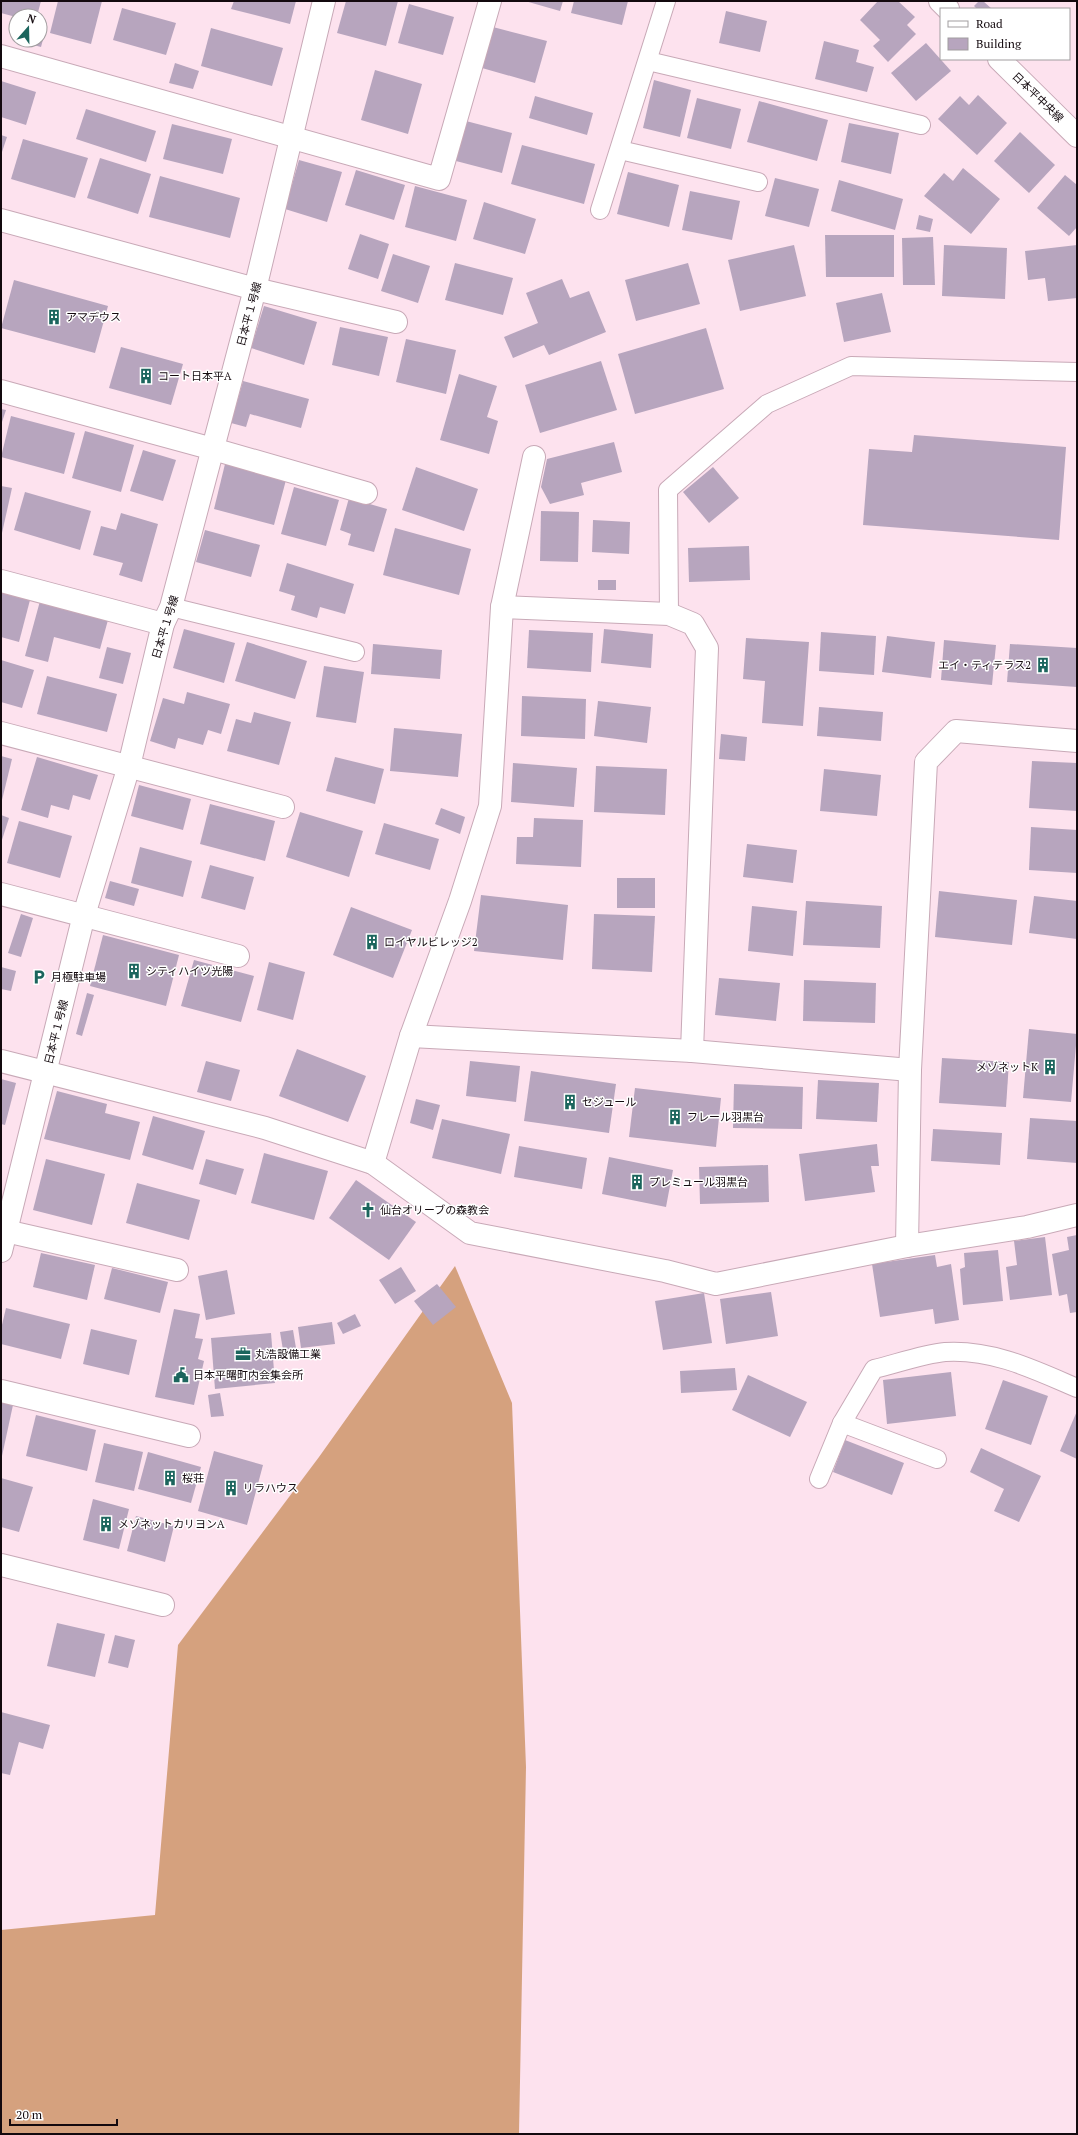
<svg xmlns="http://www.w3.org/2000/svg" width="1078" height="2135" viewBox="0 0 1078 2135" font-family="'PT Serif','Noto Sans JP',serif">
	<rect width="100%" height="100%" fill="#fde2ee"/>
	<path fill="#d5a17e" d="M455 1266 512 1403 526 1767 519 2134H1V1930L155 1915 178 1645 319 1457Z"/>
	<g fill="#b7a5be">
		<path d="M1 1H41L37 16 16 17 1 13Z"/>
		<path d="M58 1H102L91 44 50 33Z"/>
		<path d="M234 1H296L290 24 231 9Z"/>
		<path d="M346 1H398L386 46 337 33Z"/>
		<path d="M525 1H563L560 11Z"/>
		<path d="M574 1H628L622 25 571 13Z"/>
		<path d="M878 1H898L915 17 907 25 916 34 888 62 873 46 880 40 860 20Z"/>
		<path d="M979 1H983L992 9H977L974 6Z"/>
		<path d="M409 4 454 17 443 55 398 43Z"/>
		<path d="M122 8 176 23 166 55 113 40Z"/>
		<path d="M726 11 767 21 760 52 719 43Z"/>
		<path d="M40 26 46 28 41 47 26 43V40H40Z"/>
		<path d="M493 27 547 41 535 83 482 68Z"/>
		<path d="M211 28 283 48 272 86 201 66Z"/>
		<path d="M824 41 859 50 856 62 874 67 867 92 815 79Z"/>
		<path d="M926 43 951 71 916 101 891 73Z"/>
		<path d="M175 63 199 71 193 89 169 83Z"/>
		<path d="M375 70 422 84 408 134 361 120Z"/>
		<path d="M654 80 691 90 680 137 643 128Z"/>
		<path d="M1 81 36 92 26 125 1 117Z"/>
		<path d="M978 95 1007 123 977 155 938 119 960 96 969 105Z"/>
		<path d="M535 96 593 113 587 135 529 118Z"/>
		<path d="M697 98 741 109 731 149 687 138Z"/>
		<path d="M759 101 828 120 817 161 747 142Z"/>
		<path d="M86 109 156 131 146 162 76 139Z"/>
		<path d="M466 121 512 133 502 173 456 161Z"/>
		<path d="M849 123 899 133 891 174 841 162Z"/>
		<path d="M172 124 232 139 223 174 163 159Z"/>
		<path d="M1020 132 1055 165 1029 193 994 161Z"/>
		<path d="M1 135 7 137 1 155Z"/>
		<path d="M23 139 88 158 75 198 11 179Z"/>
		<path d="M522 145 595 164 584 204 511 184Z"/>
		<path d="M100 158 151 174 138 214 87 198Z"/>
		<path d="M299 160 342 172 327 222 285 209Z"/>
		<path d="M963 168 1000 199 971 234 924 196 944 173 953 181Z"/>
		<path d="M356 170 405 185 394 220 345 205Z"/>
		<path d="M628 172 679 185 669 227 617 214Z"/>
		<path d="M1065 175 1077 185V227L1069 236 1037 208Z"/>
		<path d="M160 176 240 198 230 238 149 217Z"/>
		<path d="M775 178 819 189 809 227 765 216Z"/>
		<path d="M839 180 903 199 895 230 831 211Z"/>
		<path d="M415 186 467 200 456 241 405 227Z"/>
		<path d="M690 191 740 201 732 240 682 230Z"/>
		<path d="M484 202 536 219 525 254 473 239Z"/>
		<path d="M919 215 933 219 930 232 916 229Z"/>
		<path d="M360 234 389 244 378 279 348 269Z"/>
		<path d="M825 235H894V277H826Z"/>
		<path d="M933 237 935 285H903L902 238Z"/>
		<path d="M794 245 806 296 740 311 728 260Z"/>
		<path d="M944 245 1007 248 1005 299 942 296Z"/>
		<path d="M1077 245V298L1048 301 1045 278 1028 280 1025 251Z"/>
		<path d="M393 254 430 266 418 303 381 291Z"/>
		<path d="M455 263 513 278 503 315 445 300Z"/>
		<path d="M688 263 700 304 636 321 625 280Z"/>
		<path d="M562 279 570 298 589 291 606 332 549 355 544 345 513 358 504 337 538 323 526 293Z"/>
		<path d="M14 280 108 306 95 353 1 328Z"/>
		<path d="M882 293 891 332 844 342 836 303Z"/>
		<path d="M264 306 317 322 304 365 251 348Z"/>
		<path d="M340 327 388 337 379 376 332 365Z"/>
		<path d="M706 328 724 389 635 414 618 354Z"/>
		<path d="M406 339 456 350 446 394 396 382Z"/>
		<path d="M121 347 183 364 171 405 109 388Z"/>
		<path d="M601 361 617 410 540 433 525 385Z"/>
		<path d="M459 374 497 386 487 417 498 421 489 454 440 440Z"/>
		<path d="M243 381 309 399 301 428 250 414 246 427 231 423Z"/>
		<path d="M1 409 6 410 1 425Z"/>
		<path d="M11 416 75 433 64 474 1 457Z"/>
		<path d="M85 431 134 445 121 492 72 478Z"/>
		<path d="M914 435 1066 447 1059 540 863 525 869 449 912 452Z"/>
		<path d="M614 442 622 472 581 483 584 495 550 504 541 487 547 459Z"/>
		<path d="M143 450 176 460 163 501 130 491Z"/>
		<path d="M225 464 286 480 274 525 214 509Z"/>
		<path d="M416 467 478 489 464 531 402 510Z"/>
		<path d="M713 467 739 498 709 523 683 492Z"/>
		<path d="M1 486 12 488 2 533H1Z"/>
		<path d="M294 487 339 500 326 546 281 534Z"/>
		<path d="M25 492 91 511 80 550 14 530Z"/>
		<path d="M349 498 387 509 374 552 348 545 351 534 340 530Z"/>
		<path d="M541 511 579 512 578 562 540 561Z"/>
		<path d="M121 513 158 524 142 582 119 575 123 563 93 555 101 526 116 530Z"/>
		<path d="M593 520 630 522 629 554 592 552Z"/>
		<path d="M395 528 471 549 459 595 383 575Z"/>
		<path d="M205 530 260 545 251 577 196 562Z"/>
		<path d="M749 546 750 580 689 582 688 548Z"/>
		<path d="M287 563 354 584 345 614 320 607 317 618 291 610 295 596 279 591Z"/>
		<rect x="598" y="580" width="18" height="10"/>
		<path d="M1 592 30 600 19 642 1 637Z"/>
		<path d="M40 601 108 620 100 649 54 637 48 662 25 656Z"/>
		<path d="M184 629 235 643 224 683 173 668Z"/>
		<path d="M604 629 653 634 651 668 601 663Z"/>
		<path d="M529 630 593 633 591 672 527 668Z"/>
		<path d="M821 632 876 636 874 675 819 671Z"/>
		<path d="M887 636 935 642 931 678 882 672Z"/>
		<path d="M746 638 809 642 803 726 762 723 765 681 743 679Z"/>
		<path d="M944 640 996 645 992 685 941 680Z"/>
		<path d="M247 642 307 661 295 699 235 681Z"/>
		<path d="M373 644 442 650 440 679 371 674Z"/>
		<path d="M1010 644 1077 648V687L1007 682Z"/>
		<path d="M107 647 131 653 123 684 99 678Z"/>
		<path d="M1 660 34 670 22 708 1 702Z"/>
		<path d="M324 666 364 672 356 723 316 717Z"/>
		<path d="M47 676 117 694 107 732 37 714Z"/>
		<path d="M187 692 230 704 221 734 208 730 203 745 178 738 175 749 150 741 163 698 184 704Z"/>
		<path d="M522 696 586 699 585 739 521 736Z"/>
		<path d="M598 701 651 707 647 743 594 736Z"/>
		<path d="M819 707 883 712 881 741 817 736Z"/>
		<path d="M254 712 291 722 279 765 227 751 236 719 251 723Z"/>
		<path d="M394 728 462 734 458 777 390 771Z"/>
		<path d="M721 734 747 737 745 761 719 759Z"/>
		<path d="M1 756 12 759 2 800H1Z"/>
		<path d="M37 757 98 775 90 800 73 795 69 810 51 805 48 818 21 810Z"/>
		<path d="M335 757 384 769 375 804 326 791Z"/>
		<path d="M1032 761 1077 763V811L1029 808Z"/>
		<path d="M513 763 577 768 574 807 511 802Z"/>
		<path d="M596 766 667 769 665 815 594 812Z"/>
		<path d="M824 769 881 775 877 816 820 811Z"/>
		<path d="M139 785 191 799 183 830 131 816Z"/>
		<path d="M210 804 275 821 265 861 200 844Z"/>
		<path d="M441 808 465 817 460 834 435 824Z"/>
		<path d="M300 812 363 831 349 877 286 857Z"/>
		<path d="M1 815 9 818 1 843Z"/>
		<path d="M534 818 583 820 581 867 516 864 517 837H533Z"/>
		<path d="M19 821 72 836 60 878 7 863Z"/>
		<path d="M384 823 439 839 430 870 375 854Z"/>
		<path d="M1031 827 1077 830V873L1029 870Z"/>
		<path d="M747 844 797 850 793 883 743 877Z"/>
		<path d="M140 847 192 861 183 897 131 883Z"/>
		<path d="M210 865 254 877 245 910 201 898Z"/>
		<rect x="617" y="878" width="38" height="30"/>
		<path d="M110 881 139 889 134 906 105 898Z"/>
		<path d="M939 891 1017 900 1012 945 935 937Z"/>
		<path d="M481 895 568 905 563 960 474 951Z"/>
		<path d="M1034 896 1077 901V939L1029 933Z"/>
		<path d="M806 901 882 906 880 948 803 945Z"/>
		<path d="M752 906 797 911 793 956 748 951Z"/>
		<path d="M351 907 412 930 393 978 333 955Z"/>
		<path d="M21 914 33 918 21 957 8 953Z"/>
		<path d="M594 914 655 916 652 972 592 969Z"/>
		<path d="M103 935 179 955 166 1006 90 986Z"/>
		<path d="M194 960 254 976 241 1022 181 1006Z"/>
		<path d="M269 962 305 972 293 1020 257 1010Z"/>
		<path d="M1 967 16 971 11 991 1 989Z"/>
		<path d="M719 978 780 983 776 1021 715 1015Z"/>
		<path d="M804 980 876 983 875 1023 803 1021Z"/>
		<path d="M87 993 94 995 82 1036 76 1034Z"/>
		<path d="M1029 1029 1077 1034 1071 1102 1023 1098Z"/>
		<path d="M297 1049 366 1076 348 1122 279 1096Z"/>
		<path d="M942 1058 1009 1062 1006 1107 939 1103Z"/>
		<path d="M206 1061 240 1070 231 1101 197 1092Z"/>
		<path d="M470 1061 520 1066 516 1102 466 1096Z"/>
		<path d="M531 1071 616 1084 609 1133 524 1121Z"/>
		<path d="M1 1079 16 1083 5 1125 1 1124Z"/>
		<path d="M818 1080 879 1083 877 1122 816 1119Z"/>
		<path d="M734 1084 803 1087 802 1129 733 1128Z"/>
		<path d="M635 1088 721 1098 716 1147 629 1137Z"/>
		<path d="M57 1091 107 1104 105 1113 140 1122 130 1160 44 1139Z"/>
		<path d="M416 1099 440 1105 433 1130 410 1123Z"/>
		<path d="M153 1116 205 1131 193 1170 142 1155Z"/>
		<path d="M1030 1118 1077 1121V1163L1027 1159Z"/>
		<path d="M442 1119 510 1134 501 1174 432 1158Z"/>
		<path d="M933 1129 1002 1133 1000 1165 931 1161Z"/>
		<path d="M877 1144 879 1166H871L875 1192 805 1201 799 1154Z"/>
		<path d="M519 1146 587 1158 582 1189 514 1177Z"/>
		<path d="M264 1153 328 1171 314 1220 251 1203Z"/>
		<path d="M609 1157 673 1170 666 1207 602 1194Z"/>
		<path d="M46 1159 105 1174 92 1225 33 1210Z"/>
		<path d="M206 1159 244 1169 236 1195 199 1184Z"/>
		<path d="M768 1165 769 1202 700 1204 699 1167Z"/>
		<path d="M356 1180 416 1222 389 1260 329 1218Z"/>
		<path d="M137 1183 200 1200 189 1240 126 1223Z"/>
		<path d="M1077 1235V1312L1070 1313 1067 1294 1059 1296 1052 1254 1069 1250 1067 1237Z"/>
		<path d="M1045 1237 1052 1295 1010 1300 1006 1267 1017 1265 1014 1241Z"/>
		<path d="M998 1250 1003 1301 963 1305 960 1269 965 1267 964 1253Z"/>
		<path d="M41 1253 95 1265 87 1300 33 1287Z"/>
		<path d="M935 1255 937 1267 951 1264 959 1320 935 1324 933 1309 880 1317 872 1264Z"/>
		<path d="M401 1267 416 1291 395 1304 379 1280Z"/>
		<path d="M112 1268 168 1282 160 1313 104 1299Z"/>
		<path d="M227 1270 235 1314 206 1320 198 1276Z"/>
		<path d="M437 1284 456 1307 433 1325 414 1301Z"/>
		<path d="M771 1292 778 1336 726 1344 720 1299Z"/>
		<path d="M704 1293 712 1343 663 1350 655 1301Z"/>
		<path d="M6 1308 70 1324 61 1359 1 1344V1329Z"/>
		<path d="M174 1309 200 1314 195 1338 203 1339 198 1359 204 1361 194 1405 155 1397Z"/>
		<path d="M355 1314 361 1326 343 1334 337 1323Z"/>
		<path d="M332 1322 335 1344 301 1348 298 1327Z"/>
		<path d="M91 1329 137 1340 129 1375 83 1364Z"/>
		<path d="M293 1330 296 1348 283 1350 280 1332Z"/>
		<path d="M271 1333 275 1383 215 1389 211 1338Z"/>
		<path d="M735 1368 737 1390 681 1393 680 1371Z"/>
		<path d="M951 1372 956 1416 887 1424 883 1380Z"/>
		<path d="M748 1375 807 1402 790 1437 732 1410Z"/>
		<path d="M1003 1380 1048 1396 1031 1445 985 1429Z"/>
		<path d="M220 1393 224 1416 211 1417 208 1395Z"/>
		<path d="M1 1402 13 1405 2 1456H1Z"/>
		<path d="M1077 1411V1459L1060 1451Z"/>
		<path d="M36 1415 96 1430 87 1471 26 1456Z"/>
		<path d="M845 1440 904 1463 892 1495 833 1472Z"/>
		<path d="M104 1443 143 1452 134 1491 95 1482Z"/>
		<path d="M981 1448 1041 1476 1019 1522 994 1511 1004 1489 970 1472Z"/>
		<path d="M214 1451 263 1465 247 1525 198 1511Z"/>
		<path d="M148 1452 201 1467 191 1503 138 1489Z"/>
		<path d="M1 1478 33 1487 19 1532 1 1527Z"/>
		<path d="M93 1499 129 1509 119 1549 83 1540Z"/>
		<path d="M136 1516 174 1526 165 1562 127 1551Z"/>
		<path d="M57 1623 105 1634 95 1677 47 1666Z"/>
		<path d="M115 1635 135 1640 128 1668 108 1663Z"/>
		<path d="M1 1712 50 1725 43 1749 19 1742 10 1775 1 1773Z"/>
	</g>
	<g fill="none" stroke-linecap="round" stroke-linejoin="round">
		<g stroke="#c8a9b7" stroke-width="20">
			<g id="lane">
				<path d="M648 61 921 125"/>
				<path d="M620 150 758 182"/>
				<path d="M600 210 666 1"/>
				<path d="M171 607 355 652"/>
				<path d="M669 614 668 490 767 404 851 366 1077 372"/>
				<path d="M842 1423 937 1459"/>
				<path d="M819 1479 842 1423 874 1369C895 1364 924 1354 945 1352 993 1349 1035 1370 1077 1388"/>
			</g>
		</g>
		<g stroke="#c8a9b7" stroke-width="24">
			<g id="street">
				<path d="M1 56 439 179 490 1"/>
				<path d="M1 220 255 289 396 322"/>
				<path d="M1 391 213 449 366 493"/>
				<path d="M1 581 163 624"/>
				<path d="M502 607 669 614 693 624 707 648 692 1051"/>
				<path d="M1 733 283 807"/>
				<path d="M1 894 238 956"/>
				<path d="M411 1036 692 1051 910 1070"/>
				<path d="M373 1163 411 1036 460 901 490 806 502 607 534 457"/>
				<path d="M1 1230 177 1270"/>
				<path d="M907 1246 910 1070 926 762 956 731 1077 741"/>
				<path d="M1 1251 84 915 129 766 163 624 171 607 255 289 324 1"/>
				<path d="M1 1391 189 1436"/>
				<path d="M1 1565 163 1605"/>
			</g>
		</g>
		<g stroke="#c8a9b7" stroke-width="24">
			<g id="secondary">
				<path d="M940 1 948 9"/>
				<path d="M999 59 1077 136"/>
				<path d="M1 1061 265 1128 373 1163 470 1233 665 1271 716 1284 907 1246 1027 1227 1077 1215"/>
			</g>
		</g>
		<use href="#lane" stroke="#fff" stroke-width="18"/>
		<use href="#street" stroke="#fff" stroke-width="22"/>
		<use href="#secondary" stroke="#fff" stroke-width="22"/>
	</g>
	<defs>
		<g id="building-bare" transform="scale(1.2)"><path d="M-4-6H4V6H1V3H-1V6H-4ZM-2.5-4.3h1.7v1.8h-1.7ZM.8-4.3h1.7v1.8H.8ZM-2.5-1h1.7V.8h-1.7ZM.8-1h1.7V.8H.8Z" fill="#1b655d" stroke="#fff" stroke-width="2.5" paint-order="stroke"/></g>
		<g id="parking-bare" transform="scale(1.2)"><path d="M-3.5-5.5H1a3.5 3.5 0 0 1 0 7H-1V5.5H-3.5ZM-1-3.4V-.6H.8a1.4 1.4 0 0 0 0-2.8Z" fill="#1b655d" stroke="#fff" stroke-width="2.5" paint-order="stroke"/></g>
		<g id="church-bare" transform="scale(1.2)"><path d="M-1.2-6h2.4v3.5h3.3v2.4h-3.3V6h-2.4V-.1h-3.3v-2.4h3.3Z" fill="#1b655d" stroke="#fff" stroke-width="2.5" paint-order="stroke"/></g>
		<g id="office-bare" transform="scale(1.2)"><path d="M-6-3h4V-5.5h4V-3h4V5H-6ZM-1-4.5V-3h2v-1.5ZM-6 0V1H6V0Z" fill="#1b655d" stroke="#fff" stroke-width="2.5" paint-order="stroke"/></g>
		<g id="civic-bare" transform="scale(1.2)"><path d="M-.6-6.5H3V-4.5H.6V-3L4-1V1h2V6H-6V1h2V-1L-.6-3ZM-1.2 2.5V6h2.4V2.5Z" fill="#1b655d" stroke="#fff" stroke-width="2.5" paint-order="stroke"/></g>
	</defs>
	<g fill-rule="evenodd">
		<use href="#building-bare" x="54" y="317"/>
		<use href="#building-bare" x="146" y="376"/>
		<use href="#building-bare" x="1043" y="665"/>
		<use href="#building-bare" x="372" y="942"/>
		<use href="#building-bare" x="134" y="971"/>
		<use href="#parking-bare" x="39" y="977"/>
		<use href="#building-bare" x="1050" y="1067"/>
		<use href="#building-bare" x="570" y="1102"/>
		<use href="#building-bare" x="675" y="1117"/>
		<use href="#building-bare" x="637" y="1182"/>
		<use href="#church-bare" x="368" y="1210"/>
		<use href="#office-bare" x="243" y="1354"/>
		<use href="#civic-bare" x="181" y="1375"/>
		<use href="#building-bare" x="170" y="1478"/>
		<use href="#building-bare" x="231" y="1488"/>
		<use href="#building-bare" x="106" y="1524"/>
	</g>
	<g text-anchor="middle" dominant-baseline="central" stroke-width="3" stroke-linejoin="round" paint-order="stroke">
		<g font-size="11" fill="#13090e" stroke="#fff">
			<text transform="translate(1038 97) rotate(44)">日本平中央線</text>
			<text transform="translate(249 314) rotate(-75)">日本平１号線</text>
			<text transform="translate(165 627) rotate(-73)">日本平１号線</text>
			<text transform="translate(56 1032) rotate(-76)">日本平１号線</text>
		</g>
		<g font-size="11" fill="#13090e" stroke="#fff" text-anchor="start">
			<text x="66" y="317">アマデウス</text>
			<text x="158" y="376">コート日本平A</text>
			<text x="1031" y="665" text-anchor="end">エイ・ティテラス2</text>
			<text x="384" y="942">ロイヤルビレッジ2</text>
			<text x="146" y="971">シティハイツ光陽</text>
			<text x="51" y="977">月極駐車場</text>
			<text x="1038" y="1067" text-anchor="end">メゾネットK</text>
			<text x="582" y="1102">セジュール</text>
			<text x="687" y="1117">フレール羽黒台</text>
			<text x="649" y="1182">プレミュール羽黒台</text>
			<text x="380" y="1210">仙台オリーブの森教会</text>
			<text x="255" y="1354">丸浩設備工業</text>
			<text x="193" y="1375">日本平曙町内会集会所</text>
			<text x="182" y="1478">桜荘</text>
			<text x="243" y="1488">リラハウス</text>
			<text x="118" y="1524">メゾネットカリヨンA</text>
		</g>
	</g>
	<rect width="1078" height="2135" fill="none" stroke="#13090e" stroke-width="4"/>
	<rect x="940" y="8" width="130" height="52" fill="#ffffff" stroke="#a19d9f"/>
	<rect x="948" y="21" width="20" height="6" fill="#ffffff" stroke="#a19d9f"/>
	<text x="976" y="28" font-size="12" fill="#13090e">Road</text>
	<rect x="948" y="38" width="20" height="12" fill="#b7a5be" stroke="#a19d9f"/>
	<text x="976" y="48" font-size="12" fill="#13090e">Building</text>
	<g transform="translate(28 28) rotate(20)"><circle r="19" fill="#ffffff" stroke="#a19d9f"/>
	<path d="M0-3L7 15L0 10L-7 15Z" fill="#1b655d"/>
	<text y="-6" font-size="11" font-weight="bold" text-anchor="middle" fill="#13090e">N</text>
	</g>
	<path d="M10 2119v6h107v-6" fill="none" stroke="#13090e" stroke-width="2"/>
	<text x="16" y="2119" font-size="12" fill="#13090e" stroke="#ffffff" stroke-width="3" paint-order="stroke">20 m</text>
</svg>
